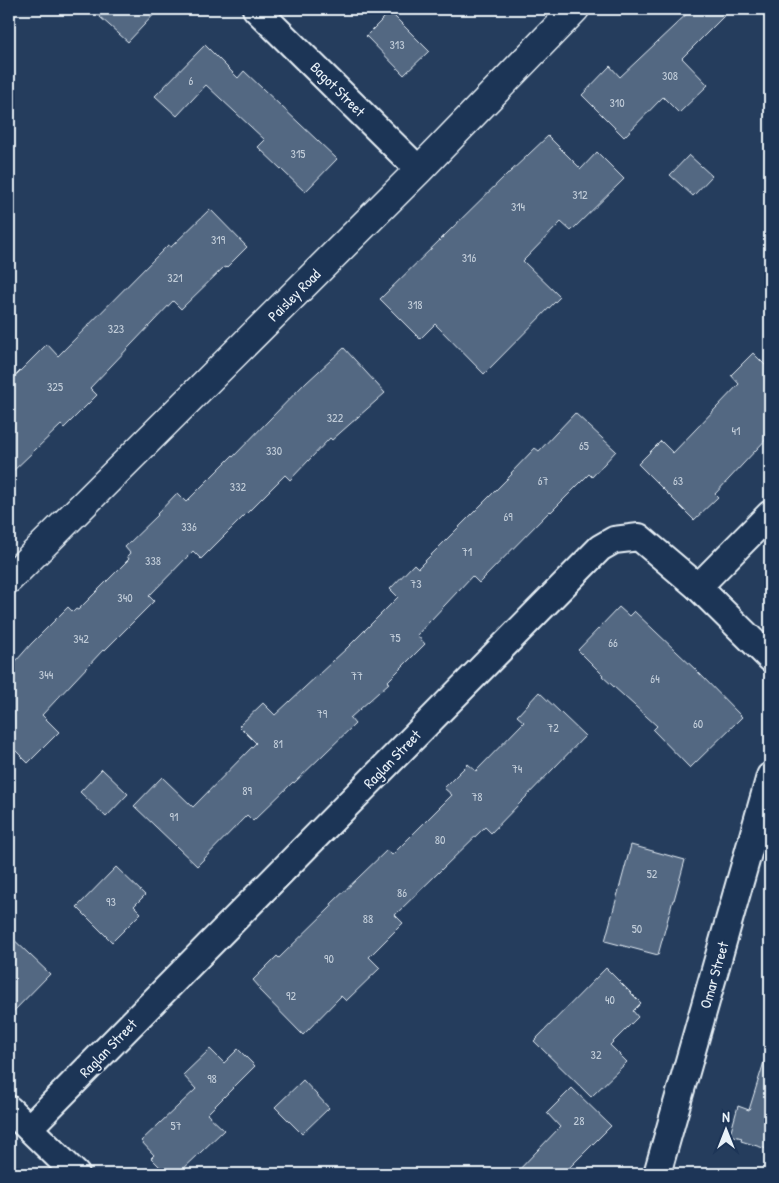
<svg xmlns="http://www.w3.org/2000/svg" width="779" height="1183" viewBox="0 0 779 1183" font-family="'Patrick Hand',sans-serif">
	<rect width="100%" height="100%" fill="#253d5d"/>
	<filter id="ink" filterUnits="userSpaceOnUse"><feTurbulence type="fractalNoise" baseFrequency=".02" numOctaves="2"/><feDisplacementMap in="SourceGraphic" scale="10" xChannelSelector="R" yChannelSelector="G"/><feConvolveMatrix kernelMatrix="1 2 1 2 8 2 1 2 1" color-interpolation-filters="sRGB"/></filter>
	<g filter="url(#ink)">
		<g fill="#536782" stroke="#e8f1f8">
			<path d="M91 9H159L128 42Z"/>
			<path d="M692 9H731L682 58 708 85 679 113 663 97 624 137 582 95 610 66 620 77Z"/>
			<path d="M390 12 429 51 404 75 366 36Z"/>
			<path d="M205 45 238 78 244 71 337 159 305 192 258 147 265 140 206 85 177 116 155 96Z"/>
			<path d="M548 136 581 169 597 152 624 179 571 231 561 222 523 261 560 297 484 374 435 324 420 339 380 299 508 173H509Z"/>
			<path d="M689 155 712 176 693 196 670 175Z"/>
			<path d="M210 209 247 247 226 268 224 267 181 309 173 301 90 388 97 395 64 428 61 425 9 475V382L47 344 58 356 168 245 171 247Z"/>
			<path d="M344 348 385 393 332 440 330 438 290 480 285 475 201 559 193 551 149 596 154 601 104 651 103 650 42 715 59 732 28 763 9 744V669L31 644 68 607 73 612 76 609 78 610 129 559 127 556 130 553 125 547 158 515 157 514 177 493 186 502 232 456 233 457 306 382V383Z"/>
			<path d="M753 353 770 370V435L715 494 718 497 694 520 638 464 661 441 673 453 739 384 731 375Z"/>
			<path d="M575 413 616 451 592 477 589 474 551 512 550 511 479 583 472 576 417 635 425 644 387 682 389 683 350 718 355 724 294 783 293 782 253 821 247 815 197 866 134 806 162 777 193 807 256 743 239 726 263 703 275 715 347 648 398 597 390 589 414 564 418 568 512 474 511 473 535 448 539 451Z"/>
			<path d="M619 607 629 616 634 611 697 671 742 717 690 768 653 730 657 726 602 676 603 675 578 650Z"/>
			<path d="M539 692 585 736 491 833 485 827 395 915 403 923 369 957 380 968 346 1001 341 996 303 1035 258 989 260 988 253 980 277 956 279 958 332 906 331 904 387 850 392 855 452 795 444 788 468 764 476 771 524 722 517 716Z"/>
			<path d="M102 769 128 794 106 817 80 792Z"/>
			<path d="M631 845 685 860 674 900H673L658 955 605 941Z"/>
			<path d="M116 867 145 895 134 906 141 913 112 942 77 907Z"/>
			<path d="M9 935 50 974 9 1016Z"/>
			<path d="M606 968 641 1003 633 1011 638 1017 610 1045 627 1062 591 1097 534 1041Z"/>
			<path d="M210 1049 224 1063 238 1049 255 1066 207 1114 224 1130 178 1174H167L151 1158 154 1155 141 1141 196 1089 183 1075Z"/>
			<path d="M764 1062 770 1063V1150L741 1141 742 1138 730 1135 738 1106 749 1110Z"/>
			<path d="M303 1080 329 1108 302 1134 275 1107Z"/>
			<path d="M572 1088 611 1126 563 1174H515L560 1127 547 1113Z"/>
		</g>
		<g fill="none" stroke-linecap="round" stroke-linejoin="round">
			<g stroke="#e8f1f8" stroke-width="30">
				<g id="minor">
					<path d="M256 9 419 170"/>
					<path d="M698 587 770 514"/>
					<path d="M9 1109 76 1174"/>
					<path d="M29 1128 600 548 614 540 639 537 698 587 770 658"/>
					<path d="M657 1174 770 776"/>
				</g>
			</g>
			<g stroke="#e8f1f8" stroke-width="31">
				<path id="secondary" d="M9 579 419 170 575 9"/>
			</g>
			<use href="#minor" stroke="#1d3557" stroke-width="26"/>
			<use href="#secondary" stroke="#1d3557" stroke-width="28"/>
		</g>
	</g>
	<g text-anchor="middle" dominant-baseline="central" stroke-width="4.5" stroke-linejoin="round" paint-order="stroke">
		<g font-size="12" fill="#c3ceda">
			<text x="397" y="44">313</text>
			<text x="670" y="75">308</text>
			<text x="191" y="80">6</text>
			<text x="617" y="102">310</text>
			<text x="298" y="153">315</text>
			<text x="580" y="194">312</text>
			<text x="518" y="206">314</text>
			<text x="218" y="239">319</text>
			<text x="469" y="257">316</text>
			<text x="175" y="277">321</text>
			<text x="415" y="304">318</text>
			<text x="116" y="328">323</text>
			<text x="55" y="386">325</text>
			<text x="335" y="417">322</text>
			<text x="736" y="430">41</text>
			<text x="584" y="445">65</text>
			<text x="274" y="450">330</text>
			<text x="543" y="480">67</text>
			<text x="678" y="480">63</text>
			<text x="238" y="486">332</text>
			<text x="508" y="516">69</text>
			<text x="189" y="526">336</text>
			<text x="467" y="551">71</text>
			<text x="153" y="560">338</text>
			<text x="416" y="583">73</text>
			<text x="125" y="597">340</text>
			<text x="395" y="637">75</text>
			<text x="81" y="638">342</text>
			<text x="613" y="642">66</text>
			<text x="46" y="674">344</text>
			<text x="357" y="675">77</text>
			<text x="655" y="678">64</text>
			<text x="322" y="713">79</text>
			<text x="698" y="723">60</text>
			<text x="553" y="727">72</text>
			<text x="278" y="743">81</text>
			<text x="517" y="768">74</text>
			<text x="247" y="790">89</text>
			<text x="477" y="796">78</text>
			<text x="174" y="816">91</text>
			<text x="440" y="839">80</text>
			<text x="652" y="873">52</text>
			<text x="402" y="892">86</text>
			<text x="111" y="901">93</text>
			<text x="368" y="918">88</text>
			<text x="637" y="928">50</text>
			<text x="329" y="958">90</text>
			<text x="291" y="995">92</text>
			<text x="610" y="999">40</text>
			<text x="596" y="1054">32</text>
			<text x="212" y="1078">98</text>
			<text x="579" y="1120">28</text>
			<text x="176" y="1125">57</text>
		</g>
		<g font-size="15" fill="#e8f1f8" stroke="#1d3557">
			<text transform="translate(338 89) rotate(45)">Bagot Street</text>
			<text transform="translate(294 295) rotate(-45)">Paisley Road</text>
			<text transform="translate(392 759) rotate(-46)">Raglan Street</text>
			<text transform="translate(714 975) rotate(-74)">Omar Street</text>
			<text transform="translate(108 1048) rotate(-46)">Raglan Street</text>
		</g>
	</g>
	<rect width="779" height="1183" fill="none" stroke="#1d3557" stroke-width="30"/>
	<rect x="15" y="15" width="749" height="1153" fill="none" stroke="#e8f1f8" stroke-width="2" filter="url(#ink)"/>
	<g transform="translate(726 1130)" stroke="#1d3557" stroke-width="4" paint-order="stroke">
	<path d="M0-4L9 19L0 12L-9 19Z" fill="#e8f1f8"/>
	<text y="-8" font-size="14" font-weight="bold" text-anchor="middle" fill="#e8f1f8">N</text>
	</g>
</svg>
